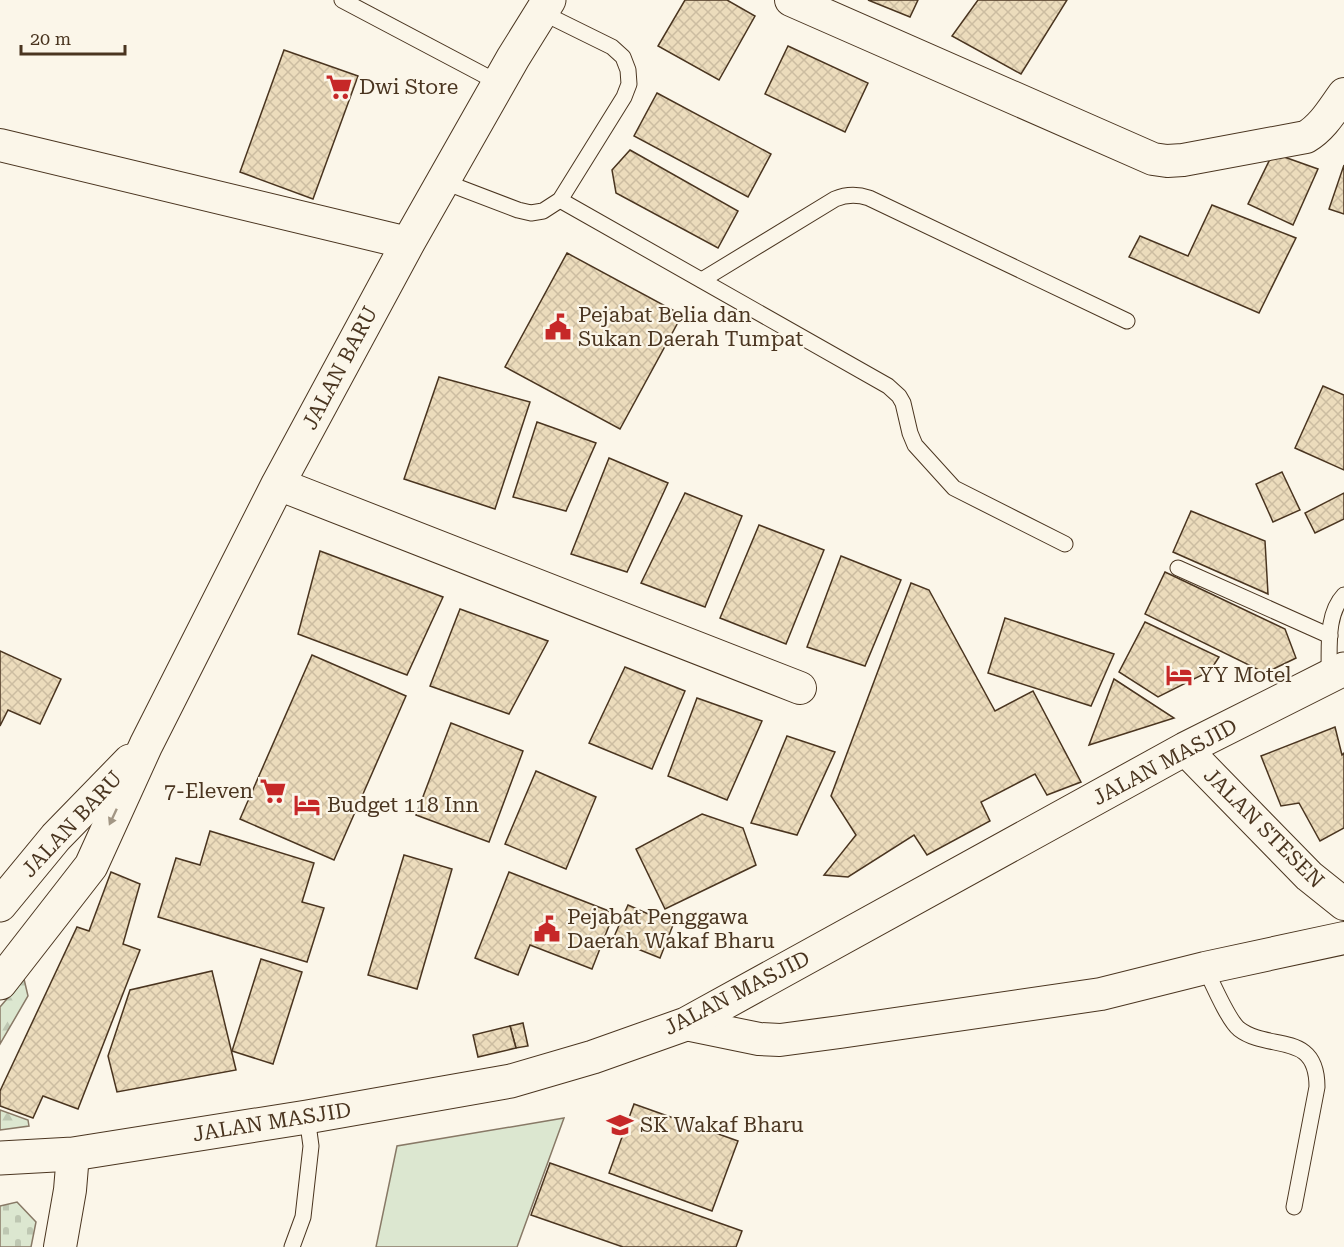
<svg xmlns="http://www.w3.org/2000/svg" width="1344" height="1247" viewBox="0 0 1344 1247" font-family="'Roboto Serif',serif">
	<defs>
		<pattern id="forest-firs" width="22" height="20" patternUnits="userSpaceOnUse" patternTransform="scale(1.5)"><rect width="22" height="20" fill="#dce7d0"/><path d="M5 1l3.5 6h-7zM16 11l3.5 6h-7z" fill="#bec7b2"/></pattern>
		<pattern id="cemetery-stones" width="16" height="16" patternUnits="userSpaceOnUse" patternTransform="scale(1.5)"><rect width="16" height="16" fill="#dce7d0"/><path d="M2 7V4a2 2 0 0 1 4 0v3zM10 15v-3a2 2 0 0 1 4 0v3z" fill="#bec7b2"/></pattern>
		<pattern id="building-cross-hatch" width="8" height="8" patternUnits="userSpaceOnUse" patternTransform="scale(1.5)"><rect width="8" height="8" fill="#ecdcbc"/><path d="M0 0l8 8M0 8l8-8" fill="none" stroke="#ccbda1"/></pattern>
	</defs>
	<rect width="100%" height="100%" fill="#fbf6e9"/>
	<g fill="url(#forest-firs)" stroke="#887966" stroke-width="1.5">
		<path d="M24 979 28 996 0 1044V1007Z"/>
		<path d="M0 1110 28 1120 29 1126 0 1130Z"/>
	</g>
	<path fill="url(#cemetery-stones)" stroke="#887966" stroke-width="1.5" d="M17 1202 36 1222 31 1247H0V1206Z"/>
	<path fill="#dce7d0" stroke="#887966" stroke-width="1.5" d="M564 1118 517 1247H376L397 1146Z"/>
	<g fill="url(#building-cross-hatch)" stroke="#4a3520" stroke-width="1.5">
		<path d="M685 0H727L755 16 719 80 658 46Z"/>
		<path d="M868 0H918L910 17Z"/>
		<path d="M978 0H1067L1021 74 952 36Z"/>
		<path d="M788 46 868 83 845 132 765 94Z"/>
		<path d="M284 50 358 76 313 199 240 172Z"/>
		<path d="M657 93 771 154 748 197 634 136Z"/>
		<path d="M630 150 738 211 718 248 616 193 612 170Z"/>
		<path d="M1273 153 1318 169 1293 225 1248 204Z"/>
		<path d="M1344 165V214L1329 209Z"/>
		<path d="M1212 205 1296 238 1259 313 1129 257 1140 236 1188 256Z"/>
		<path d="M567 253 682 315 620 429 505 367Z"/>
		<path d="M439 377 530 402 495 509 404 479Z"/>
		<path d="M1323 386 1344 395V470L1295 448Z"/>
		<path d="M537 422 596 443 566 511 513 497Z"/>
		<path d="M609 458 668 483 627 572 571 554Z"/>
		<path d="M1282 472 1300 510 1273 522 1256 484Z"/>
		<path d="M685 493 742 516 705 607 641 583Z"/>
		<path d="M1344 493V519L1315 533 1305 513Z"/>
		<path d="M1191 511 1265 541 1268 594 1173 552Z"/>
		<path d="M759 525 824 550 786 644 720 618Z"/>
		<path d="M320 551 443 597 407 675 298 634Z"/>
		<path d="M841 556 901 580 865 666 807 647Z"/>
		<path d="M1165 572 1285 629 1296 658 1265 673 1145 614Z"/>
		<path d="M911 583 929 590 995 711 1033 691 1081 782 1047 795 1035 774 981 802 990 821 927 855 914 835 848 877 824 875 856 835 831 796Z"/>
		<path d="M460 609 548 641 509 714 430 686Z"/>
		<path d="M1005 618 1114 654 1091 706 988 673Z"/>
		<path d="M1145 622 1219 657 1210 671 1158 697 1119 672Z"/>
		<path d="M0 651 61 679 40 724 8 710 0 726Z"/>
		<path d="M312 655 406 696 334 860 240 819Z"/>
		<path d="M625 667 685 691 652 769 589 743Z"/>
		<path d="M1114 679 1174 718 1089 745Z"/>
		<path d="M697 698 762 721 727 800 668 776Z"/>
		<path d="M451 723 523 751 489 842 416 815Z"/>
		<path d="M1335 727 1342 755 1344 753V828L1320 841 1299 803 1281 806 1261 756Z"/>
		<path d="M787 736 835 752 797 835 751 823Z"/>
		<path d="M536 771 596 797 566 869 505 844Z"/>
		<path d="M702 814 743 828 756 865 665 909 636 849Z"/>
		<path d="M210 831 314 863 302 902 324 908 307 962 158 917 176 858 200 865Z"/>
		<path d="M404 855 452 869 417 989 368 975Z"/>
		<path d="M111 872 140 884 123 944 140 950 78 1109 43 1096 33 1118 0 1106V1091L77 927 89 931Z"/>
		<path d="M509 872 614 913 592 969 530 945 518 975 475 958Z"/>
		<path d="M628 905 673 925 660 958 613 939Z"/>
		<path d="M261 959 302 972 273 1064 232 1051Z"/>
		<path d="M212 971 236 1070 117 1092 108 1056 130 990Z"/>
		<path d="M523 1023 528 1046 516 1048 510 1026Z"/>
		<path d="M510 1026 516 1048 478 1057 473 1035Z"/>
		<path d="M634 1104 738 1141 712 1211 609 1173Z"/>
		<path d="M550 1163 742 1231 736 1247H623L531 1215Z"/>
	</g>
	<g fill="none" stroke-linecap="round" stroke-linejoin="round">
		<g stroke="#4a3520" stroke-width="17">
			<g id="service">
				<path d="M342 0 499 83"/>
				<path d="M442 181 518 210 531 213 543 211 560 200 624 97 629 84 628 70 623 57 612 47 541 12"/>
				<path d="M560 200 888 386 899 396 903 403 910 433 915 445 954 488 1065 544"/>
				<path d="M702 280 835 199C847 194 857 194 869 198L1127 321"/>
				<path d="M1178 568 1330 636"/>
				<path d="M1329 677C1330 650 1325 615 1344 595"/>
				<path d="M1205 968C1212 982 1228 1020 1239 1029 1269 1052 1317 1030 1317 1087L1294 1207"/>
				<path d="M292 1247 303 1217 311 1146 307 1117"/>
			</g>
		</g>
		<g stroke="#4a3520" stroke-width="34">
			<g id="minor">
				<path d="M791 0 1153 159 1167 161 1183 160 1306 137C1323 127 1333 109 1344 94"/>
				<path d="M0 145 408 243"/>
				<path d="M278 484 800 688"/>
				<path d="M1185 749 1309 876 1344 904"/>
				<path d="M686 1024 759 1039 780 1040 840 1032 1101 994 1205 968 1344 938"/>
				<path d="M60 1247 70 1190 73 1154"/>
			</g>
		</g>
		<g stroke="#4a3520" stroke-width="35">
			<path id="tertiary" d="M0 1158 73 1154 307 1117 511 1081 593 1057 686 1024 1185 749 1344 669"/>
		</g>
		<g stroke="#4a3520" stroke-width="35">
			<g id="primary">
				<path d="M0 905 56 837 130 761"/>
				<path d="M0 983 91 866 146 745 278 484 408 243 513 58 549 0"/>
			</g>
		</g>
		<use href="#service" stroke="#fbf6e9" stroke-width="15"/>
		<use href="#minor" stroke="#fbf6e9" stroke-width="32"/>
		<use href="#tertiary" stroke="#fbf6e9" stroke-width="33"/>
		<use href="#primary" stroke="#fbf6e9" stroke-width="33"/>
	</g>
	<defs><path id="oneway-solid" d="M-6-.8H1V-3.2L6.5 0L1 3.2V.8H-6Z" transform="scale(1.5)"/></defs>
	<use fill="#a29684" href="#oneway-solid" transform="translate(113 817) rotate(115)"/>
	<defs>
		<g id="supermarket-bare" transform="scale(2.07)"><path d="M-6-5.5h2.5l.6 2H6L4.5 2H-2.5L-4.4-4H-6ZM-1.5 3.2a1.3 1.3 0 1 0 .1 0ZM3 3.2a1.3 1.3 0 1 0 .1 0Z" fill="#c62828" stroke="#fbf6e9" stroke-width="2.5" paint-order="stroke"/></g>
		<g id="civic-bare" transform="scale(2.07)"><path d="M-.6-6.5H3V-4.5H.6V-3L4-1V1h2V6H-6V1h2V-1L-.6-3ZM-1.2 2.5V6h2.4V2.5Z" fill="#c62828" stroke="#fbf6e9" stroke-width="2.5" paint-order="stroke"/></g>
		<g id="hotel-bare" transform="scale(2.07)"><path d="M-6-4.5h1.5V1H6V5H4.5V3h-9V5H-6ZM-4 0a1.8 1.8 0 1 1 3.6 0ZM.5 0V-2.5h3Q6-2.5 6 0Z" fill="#c62828" stroke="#fbf6e9" stroke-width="2.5" paint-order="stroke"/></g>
		<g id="school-bare" transform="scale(2.07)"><path d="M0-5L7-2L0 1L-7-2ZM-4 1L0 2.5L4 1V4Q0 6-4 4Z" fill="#c62828" stroke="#fbf6e9" stroke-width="2.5" paint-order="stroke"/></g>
	</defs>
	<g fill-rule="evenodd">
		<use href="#supermarket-bare" x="339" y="87"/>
		<use href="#civic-bare" x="558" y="327"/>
		<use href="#hotel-bare" x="1179" y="675"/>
		<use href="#supermarket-bare" x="273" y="791"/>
		<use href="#hotel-bare" x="307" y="805"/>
		<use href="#civic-bare" x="547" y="929"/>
		<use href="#school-bare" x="620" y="1125"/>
	</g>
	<g text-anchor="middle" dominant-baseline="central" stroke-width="4.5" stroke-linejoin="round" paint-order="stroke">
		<g font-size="21" fill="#4a3520" stroke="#fbf6e9" text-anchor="start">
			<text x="359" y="87">Dwi Store</text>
			<text x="578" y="315">Pejabat Belia dan<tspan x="578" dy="24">Sukan Daerah Tumpat</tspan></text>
			<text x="1199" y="675">YY Motel</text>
			<text x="253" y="791" text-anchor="end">7-Eleven</text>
			<text x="327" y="805">Budget 118 Inn</text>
			<text x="567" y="917">Pejabat Penggawa<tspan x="567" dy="24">Daerah Wakaf Bharu</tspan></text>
			<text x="640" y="1125">SK Wakaf Bharu</text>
		</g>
		<g font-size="21" fill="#4a3520" stroke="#fbf6e9">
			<text transform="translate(340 368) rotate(-62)">JALAN BARU</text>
			<text transform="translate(1165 762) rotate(-28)">JALAN MASJID</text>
			<text transform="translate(72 824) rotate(-47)">JALAN BARU</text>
			<text transform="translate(1264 828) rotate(45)">JALAN STESEN</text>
			<text transform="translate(737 993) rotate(-27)">JALAN MASJID</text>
			<text transform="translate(272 1122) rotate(-9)">JALAN MASJID</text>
		</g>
	</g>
	<path d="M21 45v9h104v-9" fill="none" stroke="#4a3520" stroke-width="3"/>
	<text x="30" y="45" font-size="18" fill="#4a3520" stroke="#fbf6e9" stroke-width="4.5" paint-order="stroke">20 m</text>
</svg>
